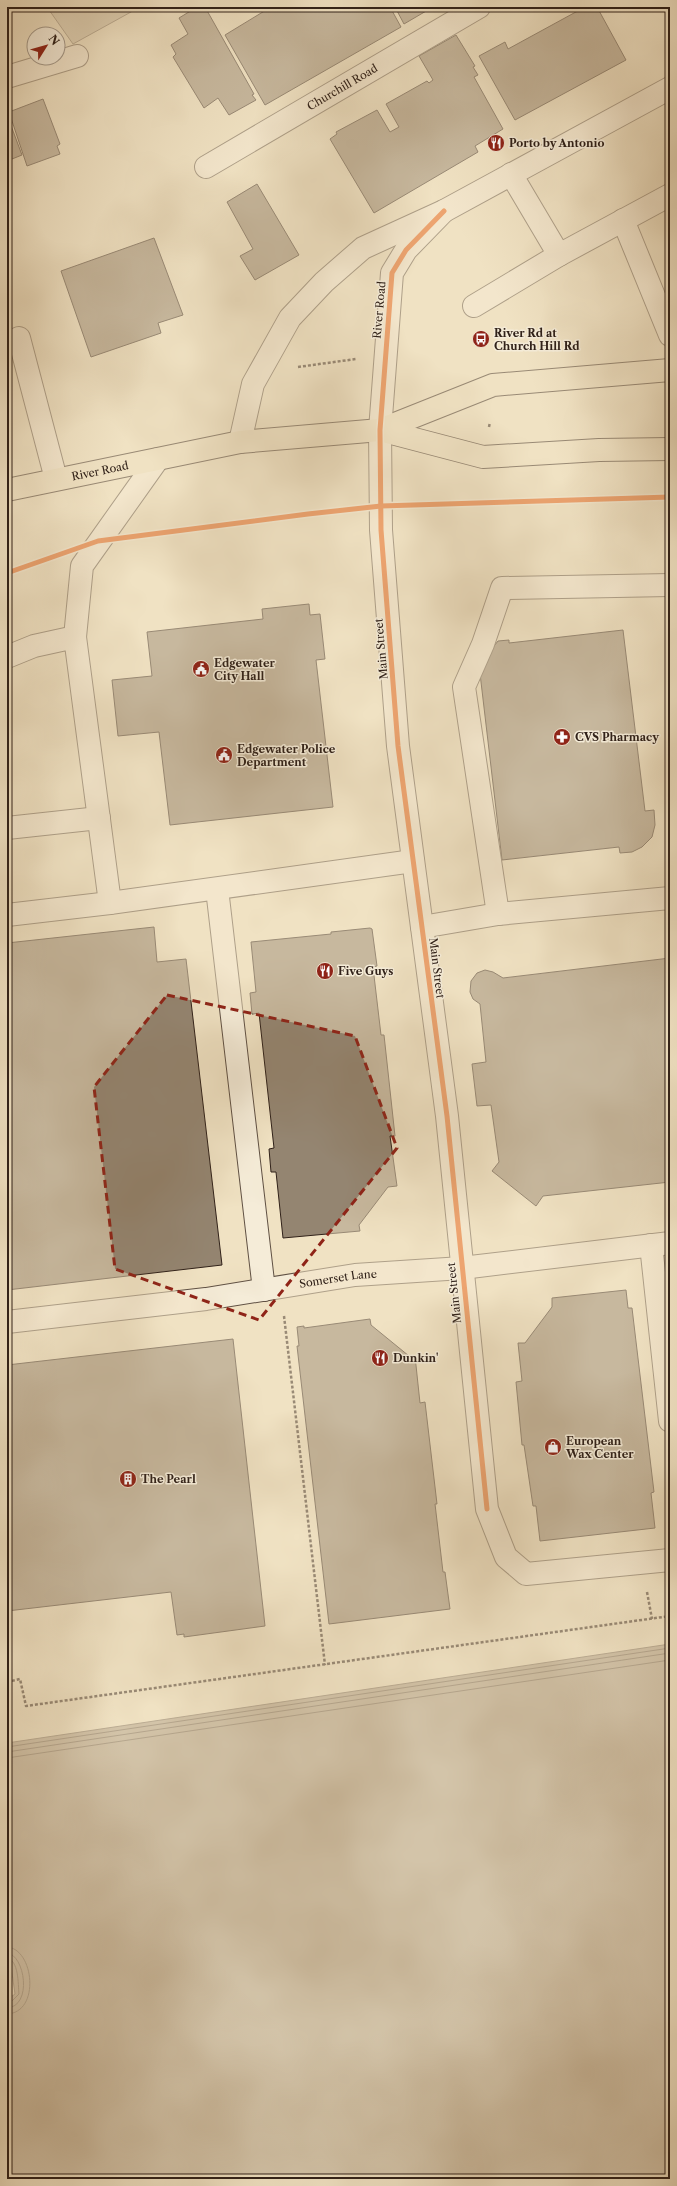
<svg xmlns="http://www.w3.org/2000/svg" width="677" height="2186" viewBox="0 0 677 2186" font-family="'Libre Caslon Text',serif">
	<rect width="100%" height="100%" fill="#f0e2c3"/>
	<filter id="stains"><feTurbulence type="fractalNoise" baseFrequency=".005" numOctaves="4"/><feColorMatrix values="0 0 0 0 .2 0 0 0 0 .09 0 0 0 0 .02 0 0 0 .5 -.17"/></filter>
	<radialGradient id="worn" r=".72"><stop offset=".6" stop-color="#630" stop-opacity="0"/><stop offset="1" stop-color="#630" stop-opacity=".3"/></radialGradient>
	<path fill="#cfc1a6" stroke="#807160" d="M47 7H140L73 44Z"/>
	<path fill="#afa089" stroke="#7c6d5c" d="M670 1644V2179H7V2000L15 1994 11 1966 7 1960V1743Z"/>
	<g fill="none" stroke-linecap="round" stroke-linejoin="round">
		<g stroke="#706051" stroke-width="1">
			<path d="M7 1747 670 1648"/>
			<path d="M7 1752 670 1653"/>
			<path d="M7 1758 670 1660"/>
			<path d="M7 1947C34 1948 41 2013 7 2014"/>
			<path d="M7 1953C25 1954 33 2007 7 2008"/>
			<path d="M7 1958C19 1960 18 1984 19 1994L11 2002 7 2003"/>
		</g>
	</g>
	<g fill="#948571" stroke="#302119">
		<path d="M197 7H205L254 94 252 95 256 100 229 115 218 98 204 108 173 57 176 54 171 45 188 34 179 18Z"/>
		<path d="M271 7H390L401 27 265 105 225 35Z"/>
		<path d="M395 7H433L404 24Z"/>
		<path d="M585 7H597L626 60 515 120 479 56 505 42 508 49Z"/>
		<path d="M456 35 475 66 473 67 478 75 474 77 503 129 475 146 478 152 374 213 330 139 337 134 336 132 377 110 390 132 399 127 386 104 427 81 429 83 433 80 419 56Z"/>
		<path d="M43 99 60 144 57 146 60 154 27 166 9 112Z"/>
		<path d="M7 115 22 155 7 161Z"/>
		<path d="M257 184 299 255 255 280 240 256 253 249 227 202Z"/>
		<path d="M154 238 183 315 158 323 161 333 91 357 61 271Z"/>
		<path d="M309 604 310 615 320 614 325 659 316 660 333 807 170 825 159 732 118 736 112 680 152 676 147 632 263 619 262 609Z"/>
		<path d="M623 630 645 811 654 810 655 825 652 837 642 847 632 852 620 853 619 847 502 860 479 665 498 641 509 640V643Z"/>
		<path d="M154 927 157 962 186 959 222 1265 7 1290V943Z"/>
		<path d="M370 928 372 929 377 966 373 967 381 1035H384L395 1136H390L397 1186 388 1187 359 1225 360 1231 283 1238 276 1172H271L269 1149 274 1148 259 1013 252 1014 250 993 256 992 251 942 331 934V932Z"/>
		<path d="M670 958V1182L543 1196 536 1206 492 1171 499 1162 491 1105 477 1106 472 1064 486 1062 480 1004 473 999 470 992 471 981 477 973 485 970 493 972 503 978Z"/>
		<path d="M626 1290 628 1308H632L654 1492 651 1493 655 1528 540 1541 536 1506H533L524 1445H522L516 1382 522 1381 518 1343H525L552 1307V1298Z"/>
		<path d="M370 1319 371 1325 409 1356H415L420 1403 425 1402 437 1504H435L443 1572H445L450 1609 329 1624 297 1346H299L297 1327 304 1326V1328Z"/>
		<path d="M233 1339 265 1626 184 1637V1634L177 1635 171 1592 7 1611V1365Z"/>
	</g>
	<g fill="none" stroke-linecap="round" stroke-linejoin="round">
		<g stroke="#605144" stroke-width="24">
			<g id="minor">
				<path d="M7 77 77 56"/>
				<path id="s1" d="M206 167 479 7"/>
				<path d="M444 211 406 250 392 273 380 430 381 530 398 746 447 1116 487 1509 506 1557 526 1574 670 1560"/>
				<path d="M623 220 670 335"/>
				<path d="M559 255 670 195"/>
				<path d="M474 306 559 255 511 174"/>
				<path d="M19 338 56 479"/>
				<path d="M240 442 253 384 290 318 324 282 363 248 444 211 670 88"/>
				<path d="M75 637 82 566 158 459"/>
				<path d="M7 657 34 646 75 637 110 903"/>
				<path d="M7 828 99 818"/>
				<path d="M217 889 264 1290"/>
				<path d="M498 914 464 687 483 644 502 588 670 585"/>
				<path d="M7 915 110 903 413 861"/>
				<path d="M422 927 498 914 670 898"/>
				<path d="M651 1245 670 1421"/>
				<path id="s2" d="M7 1322 206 1299 355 1275 462 1268 670 1243"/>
			</g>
		</g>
		<g stroke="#302119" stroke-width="24">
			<g id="major">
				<path d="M380 430 483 457 599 450 670 449"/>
				<path id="s3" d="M7 490 240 442 380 430 493 385 670 370"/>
			</g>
		</g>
		<g stroke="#302119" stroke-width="2.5" stroke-dasharray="3 2" stroke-linecap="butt">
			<path d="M298 367 356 359"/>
			<path d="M489 427 490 422"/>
			<path d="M284 1316 325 1665"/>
			<path d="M647 1592 652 1619"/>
			<path d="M7 1682 20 1679 26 1706 670 1616"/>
		</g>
		<use href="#minor" stroke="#f5ecd8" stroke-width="22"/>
		<use href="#major" stroke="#f0e2c3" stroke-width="22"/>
		<g stroke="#f5ecd8" stroke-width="8">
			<g id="cycleway">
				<path d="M444 211 406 250 392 273 380 430 381 530 398 746 447 1116 487 1509"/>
				<path d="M7 573 98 541 308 514 381 506 670 497"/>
			</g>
		</g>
		<use href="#cycleway" stroke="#e8590c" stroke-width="5"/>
	</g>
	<path d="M0 0H677V2186H0ZM167 995 355 1036 397 1148 259 1320 115 1269 94 1087Z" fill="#f0e2c3" fill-opacity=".55" fill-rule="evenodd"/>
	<path fill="none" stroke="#8f2418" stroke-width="3" stroke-dasharray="8 5" stroke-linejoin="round" d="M167 995 355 1036 397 1148 259 1320 115 1269 94 1087Z"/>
	<defs>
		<g id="restaurant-disc" transform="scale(0.9)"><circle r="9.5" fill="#8f2418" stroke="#f5ecd8"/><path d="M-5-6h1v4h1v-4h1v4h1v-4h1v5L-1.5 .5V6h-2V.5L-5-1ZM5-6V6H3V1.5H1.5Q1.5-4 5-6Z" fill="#fff"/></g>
		<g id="bus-disc" transform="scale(0.9)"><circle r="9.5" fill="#8f2418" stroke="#f5ecd8"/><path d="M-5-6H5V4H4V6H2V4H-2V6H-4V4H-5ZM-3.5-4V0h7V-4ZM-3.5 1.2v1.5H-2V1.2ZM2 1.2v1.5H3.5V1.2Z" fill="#fff"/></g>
		<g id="civic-disc" transform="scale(0.9)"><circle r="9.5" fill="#8f2418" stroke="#f5ecd8"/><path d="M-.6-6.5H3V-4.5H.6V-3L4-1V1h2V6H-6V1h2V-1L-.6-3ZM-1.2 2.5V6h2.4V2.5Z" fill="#fff"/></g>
		<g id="pharmacy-disc" transform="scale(0.9)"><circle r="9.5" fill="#8f2418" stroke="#f5ecd8"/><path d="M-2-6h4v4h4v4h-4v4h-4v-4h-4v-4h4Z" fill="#fff"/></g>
		<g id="shop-disc" transform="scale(0.9)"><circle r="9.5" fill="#8f2418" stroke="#f5ecd8"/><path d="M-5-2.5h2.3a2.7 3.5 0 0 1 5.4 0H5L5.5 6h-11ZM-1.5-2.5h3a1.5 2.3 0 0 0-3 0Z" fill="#fff"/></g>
		<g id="building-disc" transform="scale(0.9)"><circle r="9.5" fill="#8f2418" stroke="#f5ecd8"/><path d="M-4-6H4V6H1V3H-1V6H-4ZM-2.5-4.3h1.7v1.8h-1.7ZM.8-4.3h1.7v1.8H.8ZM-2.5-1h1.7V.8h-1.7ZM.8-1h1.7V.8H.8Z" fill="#fff"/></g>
	</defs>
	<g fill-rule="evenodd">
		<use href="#restaurant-disc" x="496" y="143"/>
		<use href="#bus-disc" x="481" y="339"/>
		<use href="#civic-disc" x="201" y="669"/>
		<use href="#pharmacy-disc" x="562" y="737"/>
		<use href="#civic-disc" x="224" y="755"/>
		<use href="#restaurant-disc" x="325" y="971"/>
		<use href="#restaurant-disc" x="380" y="1358"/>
		<use href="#shop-disc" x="553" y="1447"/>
		<use href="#building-disc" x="128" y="1479"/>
	</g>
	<g text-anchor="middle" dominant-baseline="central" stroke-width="3" stroke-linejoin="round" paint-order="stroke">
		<g font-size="11" fill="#302119" stroke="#f5ecd8">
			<text stroke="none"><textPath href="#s1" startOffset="158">Churchill Road</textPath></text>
			<text transform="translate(379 310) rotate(-85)">River Road</text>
			<text stroke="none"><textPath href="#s3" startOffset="95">River Road</textPath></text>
			<text transform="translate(381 649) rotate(-95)">Main Street</text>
			<text transform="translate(437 968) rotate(83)">Main Street</text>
			<text stroke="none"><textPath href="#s2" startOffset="334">Somerset Lane</textPath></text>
			<text transform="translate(454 1293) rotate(-96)">Main Street</text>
		</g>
		<g font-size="11" font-weight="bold" fill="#302119" stroke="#f5ecd8" text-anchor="start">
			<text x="509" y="143">Porto by Antonio</text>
			<text x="494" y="333">River Rd at<tspan x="494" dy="13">Church Hill Rd</tspan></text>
			<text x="214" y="663">Edgewater<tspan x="214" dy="13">City Hall</tspan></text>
			<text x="575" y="737">CVS Pharmacy</text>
			<text x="237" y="749">Edgewater Police<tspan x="237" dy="13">Department</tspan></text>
			<text x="338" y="971">Five Guys</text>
			<text x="393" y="1358">Dunkin'</text>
			<text x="566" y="1441">European<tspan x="566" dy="13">Wax Center</tspan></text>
			<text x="141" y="1479">The Pearl</text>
		</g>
	</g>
	<rect width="677" height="2186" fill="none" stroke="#f0e2c3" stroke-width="24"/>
	<rect x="8" y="8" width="661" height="2170" fill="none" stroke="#302119" stroke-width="2"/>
	<rect x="12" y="12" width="653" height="2162" fill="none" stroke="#302119"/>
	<g transform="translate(46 46) rotate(53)"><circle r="19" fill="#f5ecd8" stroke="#a69b8c"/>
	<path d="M0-3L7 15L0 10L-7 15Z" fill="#8f2418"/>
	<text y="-6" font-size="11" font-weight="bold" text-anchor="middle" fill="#302119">N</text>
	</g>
	<rect width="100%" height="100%" filter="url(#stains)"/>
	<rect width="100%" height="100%" fill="url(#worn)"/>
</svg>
